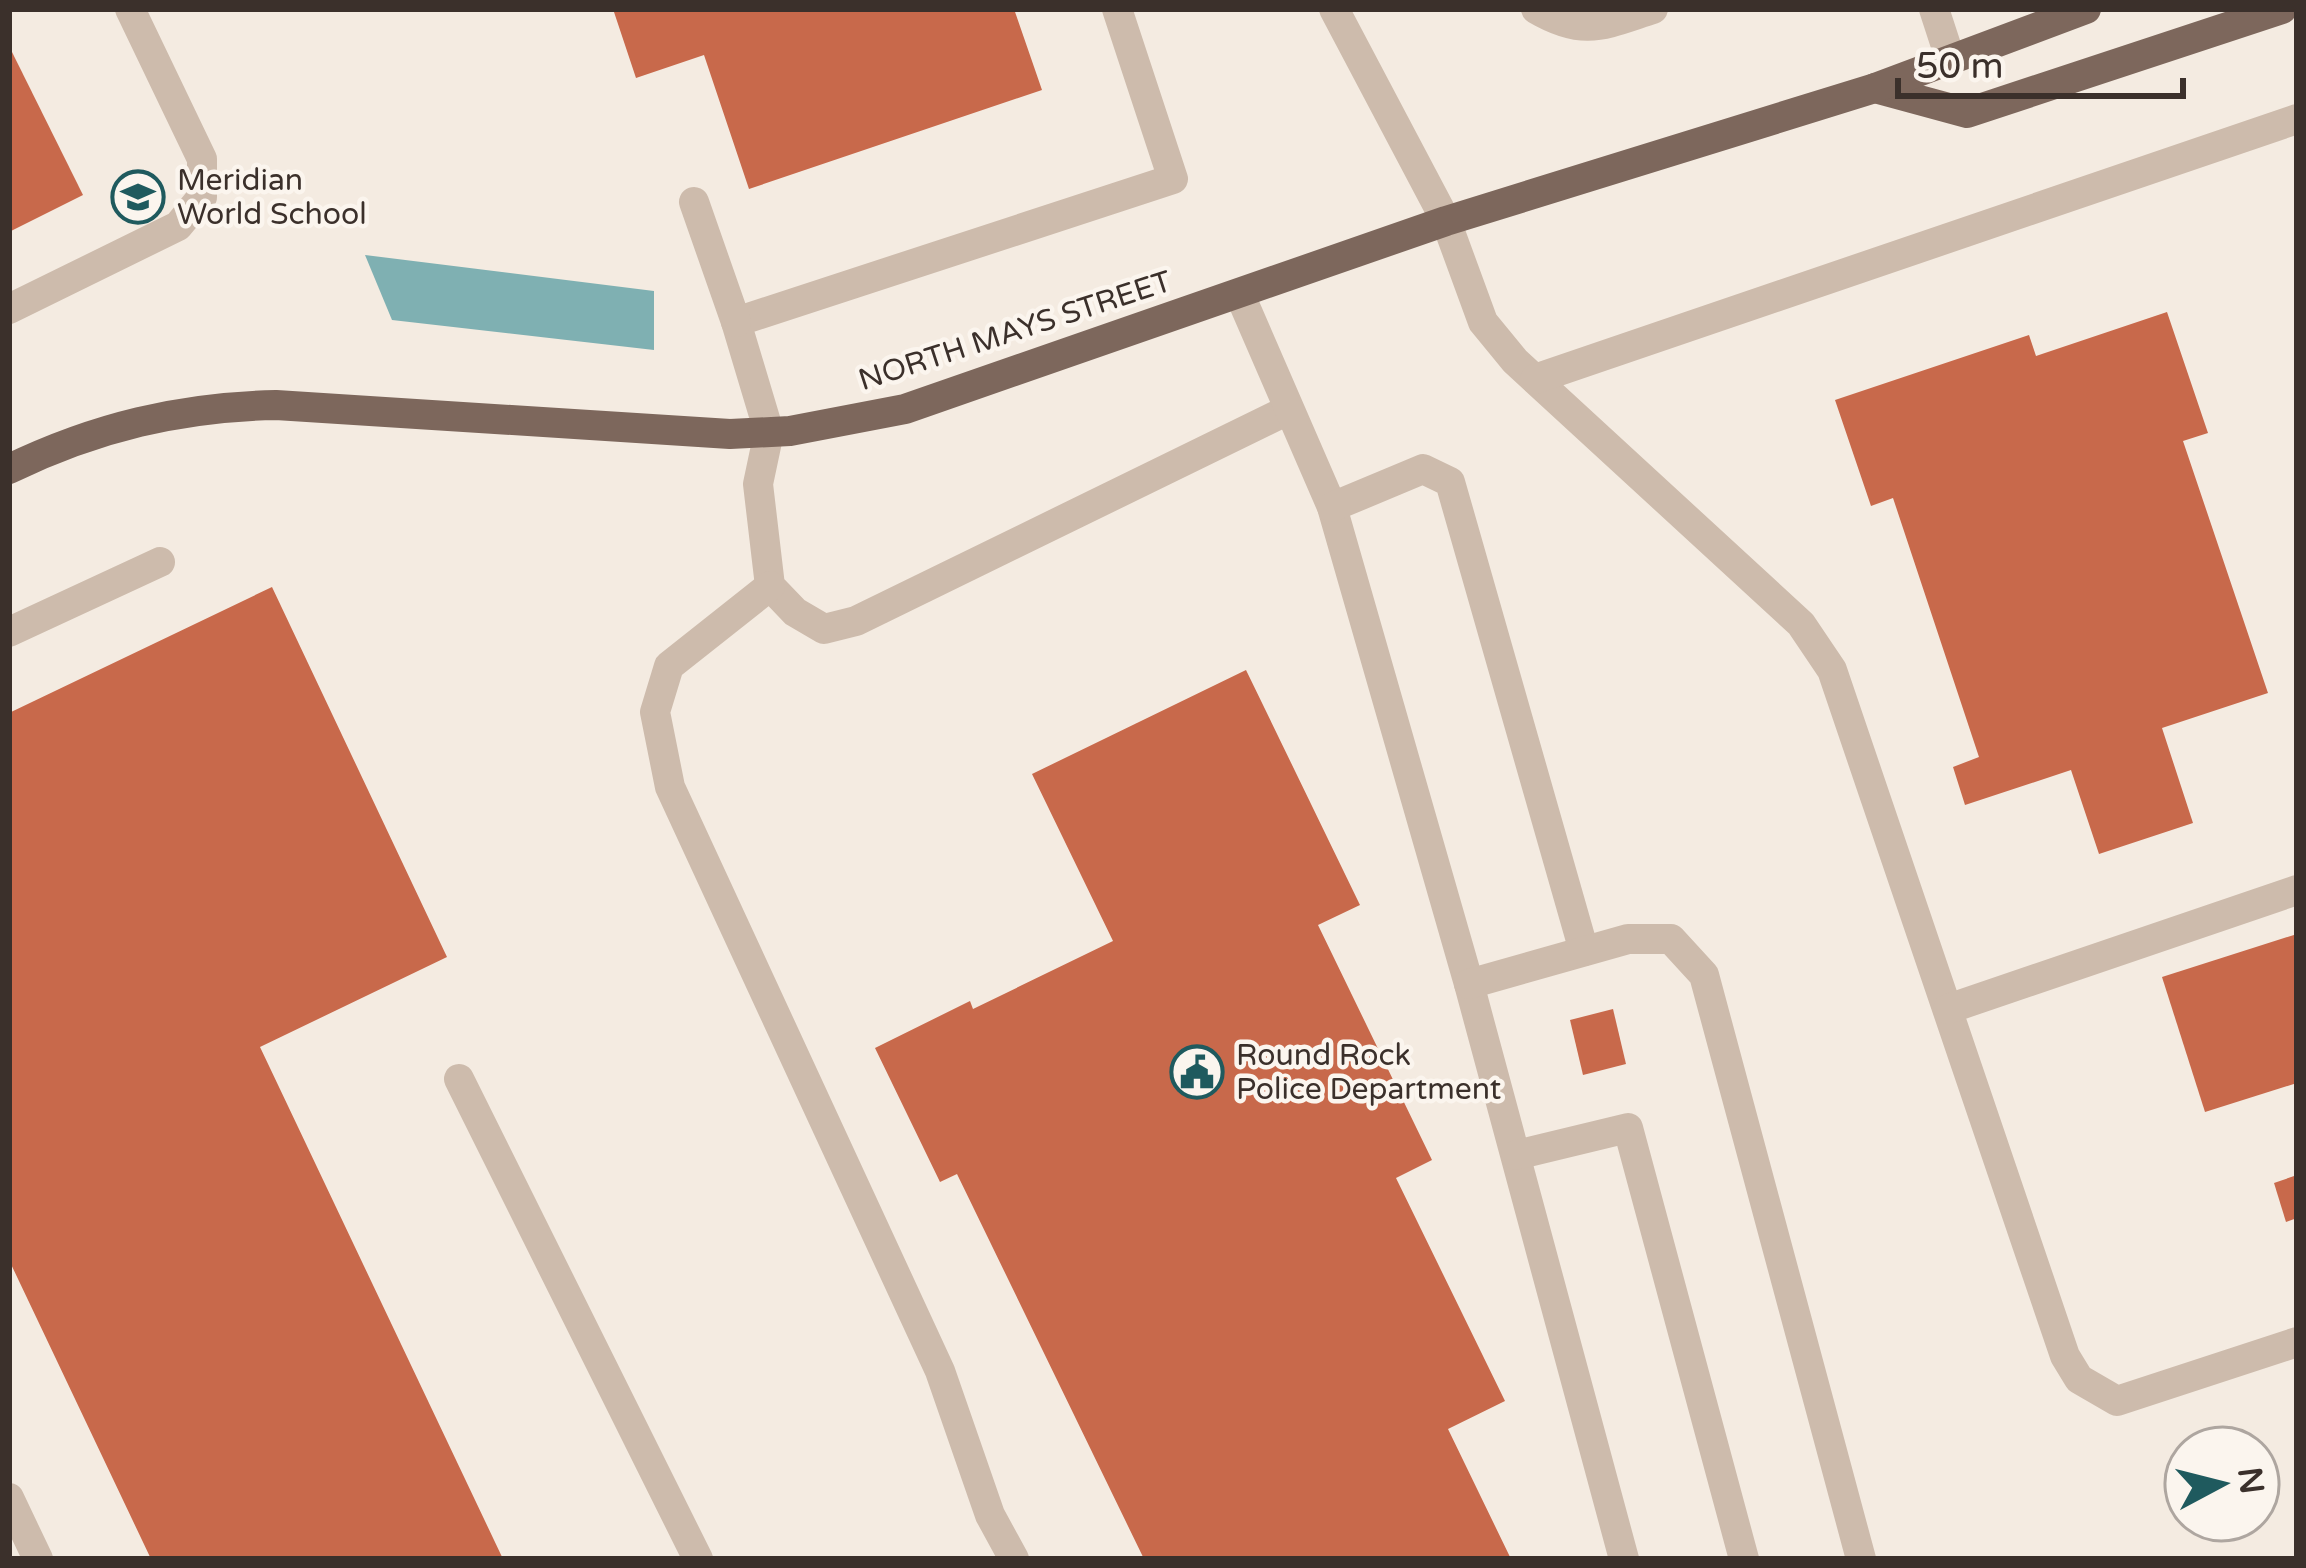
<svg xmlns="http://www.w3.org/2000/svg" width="2306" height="1568" viewBox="0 0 2306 1568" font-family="'Varela Round',sans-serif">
	<rect width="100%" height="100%" fill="#f4ebe1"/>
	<path fill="#7fb0b2" d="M365 255 654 291V350L392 320Z"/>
	<g fill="#c8694b">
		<path d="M613 9H1014L1042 90 749 189 704 55 636 78Z"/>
		<path d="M9 46 83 195 9 232Z"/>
		<path d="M2167 312 2208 433 2183 441 2268 693 2162 728 2193 823 2099 854 2071 770 1965 805 1953 767 1979 757 1893 498 1871 506 1835 400 2029 335 2036 356Z"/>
		<path d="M272 587 447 957 260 1047 503 1559H151L9 1260V713Z"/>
		<path d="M1246 670 1360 905 1318 925 1432 1160 1396 1178 1505 1401 1448 1429 1511 1559H1144L957 1174 940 1182 875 1048 970 1001 973 1009 1113 941 1032 774Z"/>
		<path d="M2297 934V1083L2205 1112 2162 977Z"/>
		<path d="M1613 1009 1626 1064 1583 1075 1570 1020Z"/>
		<path d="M2297 1175V1218L2286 1222 2274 1183Z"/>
	</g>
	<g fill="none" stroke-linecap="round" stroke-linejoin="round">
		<g stroke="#cdbbac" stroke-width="30">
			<path d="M1117 9 1173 179 736 322 769 432 758 484 770 586 795 612 824 629 856 621 1288 410"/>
			<path d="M1334 9 1446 221 1483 322 1515 361 1801 624 1832 670 2065 1356 2079 1379 2117 1401 2297 1342"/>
			<path d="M1536 9C1584 37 1603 25 1653 9"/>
			<path d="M1934 9 1950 58"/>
			<path d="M694 202 736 322"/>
			<path d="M1240 295 1332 507 1469 984 1624 1559"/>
			<path d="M9 309 178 226 202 197V159L130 9"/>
			<path d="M1535 379 2297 119"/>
			<path d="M1332 507 1423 469 1450 482 1584 951"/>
			<path d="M770 586 669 666 655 712 670 787 940 1371 990 1515 1014 1559"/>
			<path d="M9 632 160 562"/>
			<path d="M1469 984 1628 939H1671L1704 975 1861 1559"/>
			<path d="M1948 1009 2297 890"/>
			<path d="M459 1079 698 1559"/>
			<path d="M1516 1155 1628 1128 1744 1559"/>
			<path d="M9 1498 38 1559"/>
		</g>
		<g stroke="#7d675c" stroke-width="30">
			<path d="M1875 88 1967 113 2282 9"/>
			<path d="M9 469C96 427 180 407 276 405L730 434 790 431 905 409 1446 221 1875 88 2086 9"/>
		</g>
	</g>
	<defs>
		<g id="school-ring" transform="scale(2.7)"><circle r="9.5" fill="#fbf5ee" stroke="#1f5a5e" stroke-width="1.5"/><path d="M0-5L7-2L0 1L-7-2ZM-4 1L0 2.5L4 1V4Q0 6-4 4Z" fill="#1f5a5e"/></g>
		<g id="civic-ring" transform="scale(2.7)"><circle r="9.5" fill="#fbf5ee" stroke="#1f5a5e" stroke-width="1.5"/><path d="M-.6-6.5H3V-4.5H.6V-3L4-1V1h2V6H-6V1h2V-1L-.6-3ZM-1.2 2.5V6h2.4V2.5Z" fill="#1f5a5e"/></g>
	</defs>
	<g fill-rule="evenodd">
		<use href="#school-ring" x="138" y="197"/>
		<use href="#civic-ring" x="1197" y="1072"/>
	</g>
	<g text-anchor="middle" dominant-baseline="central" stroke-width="9" stroke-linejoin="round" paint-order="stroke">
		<g font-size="30" fill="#3b302b" stroke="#fbf5ee" text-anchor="start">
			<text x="177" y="180">Meridian<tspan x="177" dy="34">World School</tspan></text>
			<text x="1236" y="1055">Round Rock<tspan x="1236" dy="34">Police Department</tspan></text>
		</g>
		<g font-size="30" fill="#3b302b" stroke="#fbf5ee">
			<text transform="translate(1015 331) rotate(-18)">NORTH MAYS STREET</text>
		</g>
	</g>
	<rect width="2306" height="1568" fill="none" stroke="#3b302b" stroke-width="24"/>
	<g transform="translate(2222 1484) rotate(83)"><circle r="57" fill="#fbf5ee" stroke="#aea6a0" stroke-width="3"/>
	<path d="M0-9L21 45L0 30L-21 45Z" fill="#1f5a5e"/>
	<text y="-18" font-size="33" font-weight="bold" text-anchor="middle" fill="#3b302b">N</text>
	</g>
	<path d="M1898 78v18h285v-18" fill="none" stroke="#3b302b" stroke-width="6"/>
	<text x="1916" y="78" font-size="36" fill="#3b302b" stroke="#fbf5ee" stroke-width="9" paint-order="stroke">50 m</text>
</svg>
